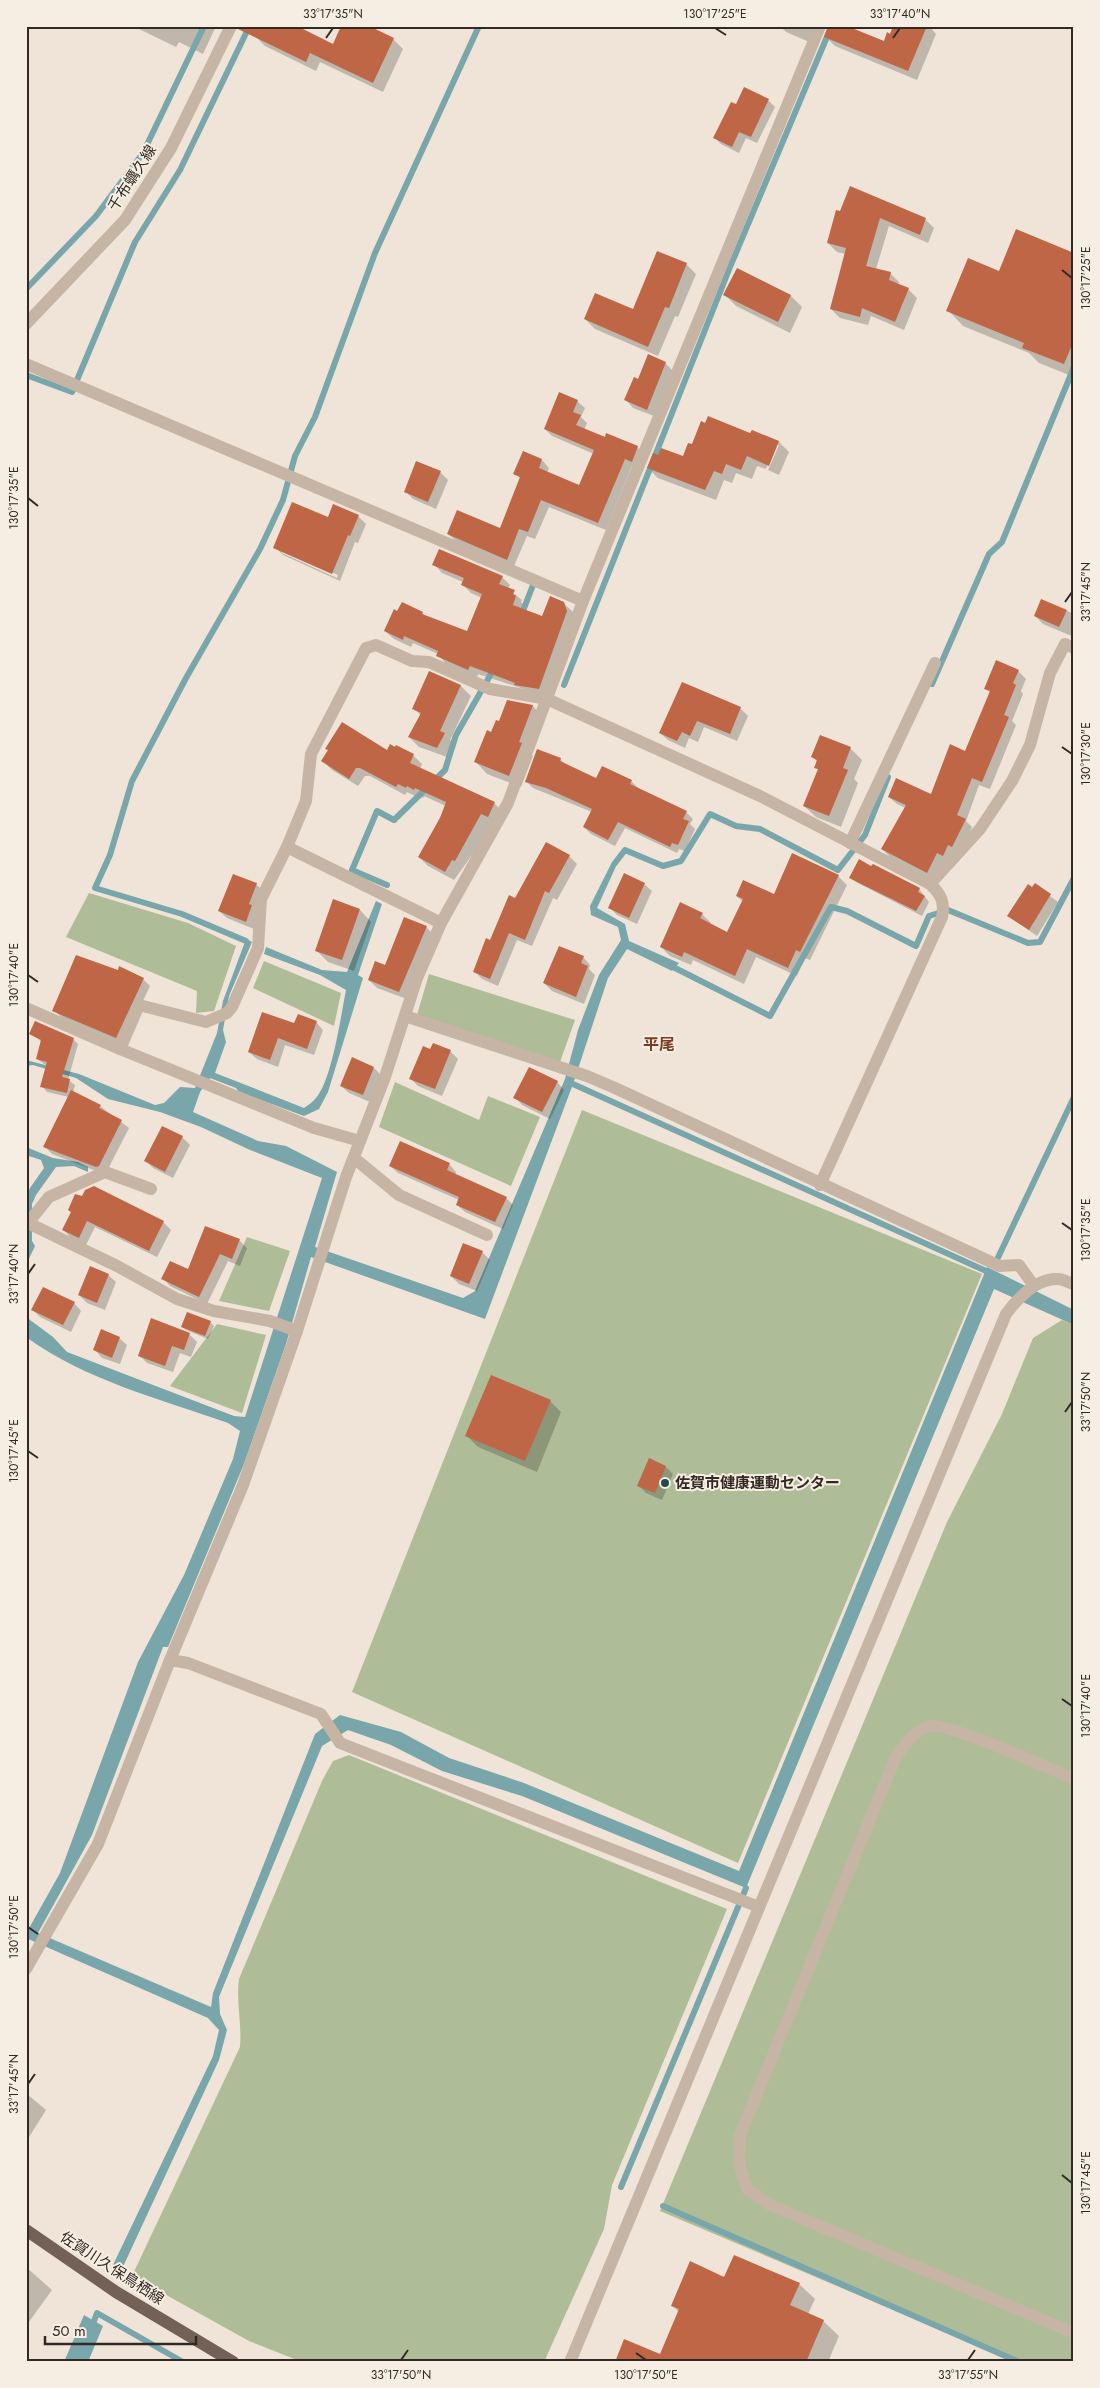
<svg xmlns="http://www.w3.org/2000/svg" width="1100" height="2388" viewBox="0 0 1100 2388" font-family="Jost,'Noto Sans JP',sans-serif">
	<rect width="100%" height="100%" fill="#efe4d7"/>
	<g fill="#afbc98">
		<path d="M89 893 188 923 236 946 214 1011 196 1013 197 991 66 937Z"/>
		<path d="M264 961 341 993 334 1026 253 988Z"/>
		<path d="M429 974 575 1020 560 1062 417 1015Z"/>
		<path d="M395 1082 479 1120 488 1096 540 1117 511 1186 379 1127Z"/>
		<path d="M582 1110 982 1274 738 1863 352 1692Z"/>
		<path d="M247 1237 290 1251 269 1311 219 1301Z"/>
		<path d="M1062 1320 1074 1325V2362H1016L660 2211 947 1522 1002 1414 1033 1338Z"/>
		<path d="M217 1324 266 1335 242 1413 170 1386Z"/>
		<path d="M349 1755 727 1909 612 2185 604 2229 544 2362H302L249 2341 132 2276 240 2047C242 2024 236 2002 239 1979L322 1781 333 1761Z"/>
	</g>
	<g fill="#78a6aa">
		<path d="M612 862 617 864 597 908 625 924 629 941 679 963 672 971 627 949 608 978 573 1084 485 1319 311 1257 286 1344 244 1464 168 1647H163L92 1835 38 1933 211 2007 213 1993 315 1734 340 1715 401 1732 449 1758 524 1783 739 1871 987 1267 1074 1310V1325L994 1289 746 1888 522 1796 442 1771 391 1745 348 1730 322 1746 219 1997 220 2014 227 2030 219 2060 121 2271 113 2265 213 2056 219 2030 208 2018 26 1938V1930H28L60 1873 138 1662 184 1575 233 1459 240 1431 228 1423C160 1399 85 1380 26 1337V1317L53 1337 67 1352 234 1416 245 1417 322 1178 250 1150 201 1127 160 1112 108 1099 76 1078 33 1065 26 1066V1060L79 1074 155 1105 164 1103 180 1087 195 1088 217 1033 223 1001 246 939 252 942 229 996 223 1030 226 1042 215 1073 304 1108C308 1105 313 1102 316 1098 332 1080 341 1015 346 990L320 975 264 954 266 947 322 970 347 972 376 901 382 904 358 975 363 978 328 1092 319 1109 304 1116 239 1092 236 1088 210 1078 200 1092 193 1112 258 1141 286 1146 337 1172 315 1247 463 1298 475 1291 565 1079 578 1030 599 975 621 940 618 927 591 915 590 906Z"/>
		<path d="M26 1147 53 1158 78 1162 88 1167V1172L74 1166 56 1167 36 1195 32 1204V1241L35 1246 26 1265V1197L30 1188 44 1168 41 1160 26 1155Z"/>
		<path d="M84 2315 103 2326 88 2362H64Z"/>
	</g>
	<g fill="#0003" fill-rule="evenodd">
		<path d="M133 26H216L203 54 179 42 176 47Z"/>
		<path d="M780 26H843L884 43 895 26H929L936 34 917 80 835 46 826 37 829 28 824 29 814 44 786 32Z"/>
		<path d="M255 36 334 45 393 39 403 49 383 92 320 62 316 71 265 46Z"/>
		<path d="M768 100 775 107 757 143 746 138 739 153 721 144 714 137 736 106Z"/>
		<path d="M837 211 925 219 934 228 928 243 889 226 876 269 890 273 899 282 898 285 908 289 917 298 904 330 871 316 868 325 840 318 831 309 846 254 837 252 828 243Z"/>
		<path d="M1074 254V377L1039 363 1029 353 963 326 948 310 1000 273Z"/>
		<path d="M686 264 696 274 678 317 675 316 658 356 595 329 585 319 634 311Z"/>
		<path d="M737 270 791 296 802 307 790 333 736 306 725 295Z"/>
		<path d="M665 363 673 371 654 416 633 408 626 400 639 380Z"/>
		<path d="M577 401 585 408 581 417 587 423 584 430 637 447 645 455 639 468 632 466 606 530 549 507 535 539 527 536 514 566 456 541 448 534 500 530 521 479 515 474 523 453 542 460 549 468 547 473 580 486 594 454 552 436 545 429Z"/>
		<path d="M752 432 779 442 789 452 779 475 768 470 779 445H776L766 469 757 466 752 479 736 473 732 483 724 480 716 500 658 478 648 468 659 456 683 458 693 446 751 435Z"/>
		<path d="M440 472 448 480 436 509 413 499 405 491Z"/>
		<path d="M358 516 366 524 358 543 355 542 340 581 283 555 275 547 329 518ZM282 550 338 575 337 578 282 553Z"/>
		<path d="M434 564 502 577 510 585 508 589 522 600 521 602 524 605 522 610 543 617 563 603 572 611 575 620 548 697 478 674 477 678 446 664 438 654 413 643 411 647 394 639 385 631 422 613 426 617 468 633 482 598 471 593 462 584 463 582 442 573Z"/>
		<path d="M1042 600 1074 614V637L1043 624 1035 616Z"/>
		<path d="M1018 671 1026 679 1021 691 1023 694 1012 721 1016 725 990 789 979 785 966 821 972 827 960 853 935 880 890 857 882 849 906 808 897 804 889 797 931 795 965 752 991 693 986 688Z"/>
		<path d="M430 673 461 686 471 696 450 740 454 744 447 757 419 747 409 737 421 716 414 708Z"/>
		<path d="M683 683 740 708 748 716 737 741 704 727 698 742 689 738 685 748 668 740 660 733Z"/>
		<path d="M508 702 533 706 544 718 530 753 533 756 521 787 487 774 476 762 500 723Z"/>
		<path d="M850 748 862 760 854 779 858 783 841 827 816 817 804 806 818 770 816 767 818 762 813 757Z"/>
		<path d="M387 752 413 755 422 764 420 769 494 803 503 812 454 880 428 866 419 857 446 806 424 796 423 798 416 794 415 796 407 792 405 795 370 776H365L358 786 332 770 323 761Z"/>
		<path d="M560 759 567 766 597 779 631 781 638 788 686 812 693 819 690 824 695 829 685 851 679 849 677 853 625 828 615 846 591 834 584 827 592 812 533 788 526 781Z"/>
		<path d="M569 856 577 864 557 900 553 898 532 946 517 940 498 986 482 979 474 971 516 899Z"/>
		<path d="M838 876 847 885 810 960 805 958 797 976 756 957 744 984 693 960 691 965 670 956 661 947 702 914 711 923 710 924 728 933 743 902 737 896 774 895Z"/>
		<path d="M851 877 919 889 929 902 922 916 856 882Z"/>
		<path d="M256 884 264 892 254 929 227 918 219 911Z"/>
		<path d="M644 884 652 891 637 924 617 915 609 907Z"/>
		<path d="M1035 885 1058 902 1037 936 1009 916Z"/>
		<path d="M360 910 371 922 354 971 328 962 316 950Z"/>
		<path d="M426 927 434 935 407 999 377 988 369 980Z"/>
		<path d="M583 957 590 965 589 969 595 975 584 1004 552 991 544 983Z"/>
		<path d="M143 979 150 986 123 1044 61 1017 54 1010Z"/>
		<path d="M316 1022 323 1030 314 1055 285 1045 278 1067 257 1059 249 1052 295 1025Z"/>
		<path d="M31 1034 73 1039 78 1044 68 1080 75 1085 73 1093 100 1106 129 1128 106 1173 104 1174 52 1154 44 1146 69 1097 47 1092 42 1086 47 1066 37 1059 42 1042Z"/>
		<path d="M450 1051 458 1059 442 1096 418 1086 411 1079Z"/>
		<path d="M374 1068 381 1075 370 1102 349 1093 341 1086Z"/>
		<path d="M557 1082 564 1090 550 1119 522 1105 515 1097Z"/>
		<path d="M163 1127 182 1137 190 1145 173 1178 153 1168 146 1161Z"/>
		<path d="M449 1164 456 1172 455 1175 506 1198 513 1205 503 1229 465 1212 457 1205 459 1200 398 1173 390 1166Z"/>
		<path d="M69 1210 163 1222 171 1230 157 1257 95 1227 86 1245 71 1238 64 1230 72 1213Z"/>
		<path d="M239 1240 247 1248 240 1266 228 1261 207 1304 170 1286 163 1278 188 1271Z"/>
		<path d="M482 1252 490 1260 477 1291 459 1284 451 1276Z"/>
		<path d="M108 1275 116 1282 105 1310 87 1303 79 1295Z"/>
		<path d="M74 1303 81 1311 71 1332 40 1317 33 1310Z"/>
		<path d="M210 1322 214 1326 208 1339 186 1330 182 1327Z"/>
		<path d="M189 1334 197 1342 191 1357 180 1353 173 1372 147 1363 139 1355Z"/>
		<path d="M119 1338 127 1345 120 1364 102 1358 95 1350Z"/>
		<path d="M550 1401 561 1412 537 1472 478 1447 467 1436Z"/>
		<path d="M666 1467 673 1474 662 1500 646 1493 639 1486Z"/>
		<path d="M26 2093 46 2110 26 2142Z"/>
		<path d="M26 2267 52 2290 26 2326Z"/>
		<path d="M725 2278 799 2284 815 2299 808 2314 823 2321 839 2336 828 2362 661 2356 679 2312 672 2305Z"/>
	</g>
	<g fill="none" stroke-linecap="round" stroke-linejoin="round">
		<g stroke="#78a6aa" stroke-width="6">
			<path d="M26 289 96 216 143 153 204 26"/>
			<path d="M26 375 72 392 135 242 180 170 249 27"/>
			<path d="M521 616 533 585"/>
			<path d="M932 684 989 554 1002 542 1074 367"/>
			<path d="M564 685 730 267 829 32"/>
			<path d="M615 863 625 850 663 866 681 861 710 814 736 826 760 829 838 870 865 835 888 777"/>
			<path d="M387 885 352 870 377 811 394 820 445 770 456 735 495 667"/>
			<path d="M246 941 182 914 95 888 110 855 132 781 186 678 260 549 283 500 295 456 315 417 375 253 479 26"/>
			<path d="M675 968 770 1016 831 907 847 911 916 946 929 916 948 910 1028 943 1040 942 1074 878"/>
			<path d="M573 1084 986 1271"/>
			<path d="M994 1266 1074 1097"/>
			<path d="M621 2187 746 1888"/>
			<path d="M663 2206 1019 2362"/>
			<path d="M94 2321 97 2313 183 2362"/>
		</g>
	</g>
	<g fill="#be6645">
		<path d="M239 26H297L333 44 341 26H369L394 38 373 83 310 53 306 62 238 29Z"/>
		<path d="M828 26H847L884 41 887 32 890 34 893 26H927L908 71 824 37Z"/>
		<path d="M744 87 769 99 751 137 739 132 732 147 713 138 731 102 736 104Z"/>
		<path d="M850 186 926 218 920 235 880 218 866 266 891 272 889 280 909 288 895 322 862 308 860 317 830 309 846 248 827 243 836 210 840 211Z"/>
		<path d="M1016 229 1074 253V340L1064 364 1022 348 1024 343 946 311 968 258 999 271Z"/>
		<path d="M657 251 687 263 669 308 665 307 648 347 584 319 595 293 633 309Z"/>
		<path d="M737 268 791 295 778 322 723 295Z"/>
		<path d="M648 354 666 362 647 410 624 400 634 377 638 379Z"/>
		<path d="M559 392 578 400 573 412 581 415 576 425 605 437 606 433 638 446 632 462 625 459 598 523 541 500 528 532 519 529 507 560 447 534 457 510 500 528 520 477 513 474 523 451 542 459 539 468 579 485 594 450 544 429Z"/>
		<path d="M708 416 750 433 752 430 779 441 769 466 747 456 741 470 726 464 722 474 714 471 705 490 647 468 653 453 658 455 661 448 683 456 688 443 692 444 701 421 705 423Z"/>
		<path d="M416 461 441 471 428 502 404 492Z"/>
		<path d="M292 502 328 517 333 504 359 515 350 536 348 535 332 574 273 548Z"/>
		<path d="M439 549 503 576 499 584 515 590 513 594 516 596 513 605 542 616 550 596 564 602 567 611 539 689 514 685 515 683 470 666 468 670 436 656 438 651 404 636 403 640 384 631 394 609 397 611 402 602 423 612 422 614 467 631 482 594 461 585 464 578 432 565Z"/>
		<path d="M1041 599 1067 610 1059 627 1034 616Z"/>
		<path d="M996 660 1019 670 1013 683 1016 685 1004 715 1009 717 982 782 972 778 957 815 966 819 952 847 948 845 943 856 937 853 927 873 881 849 906 805 888 797 896 778 931 794 950 744 965 751 990 691 984 689Z"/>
		<path d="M429 671 461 685 440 731 445 733 437 748 408 737 421 713 412 709Z"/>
		<path d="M682 682 741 707 730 734 697 721 690 736 682 732 677 741 659 733Z"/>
		<path d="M507 700 533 705 519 742 522 743 509 776 474 762 487 730 491 732 496 720 499 721Z"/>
		<path d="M342 722 387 750 390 744 395 747 396 745 414 754 410 763 495 802 488 817 481 814 455 861 452 860 445 872 418 857 440 818 446 802 415 788 414 790 407 786 406 788 398 784 396 787 360 768H356L349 779 321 761 328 750 325 749Z"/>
		<path d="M820 735 851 747 843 768 848 770 829 816 803 806 818 769 814 768 817 760 811 757Z"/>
		<path d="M537 749 561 758 560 761 596 778 602 766 632 780 630 784 687 811 683 819 689 821 678 845 672 843 670 847 618 822 608 840 583 827 592 809 546 788 525 782Z"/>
		<path d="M546 842 570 855 549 893 545 891 525 940 509 933 490 979 473 972 486 938 490 940 509 895 515 898Z"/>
		<path d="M792 853 839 875 800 952 796 950 788 968 747 949 735 976 684 952 682 957 660 947 680 902 703 913 700 918 727 932 743 899 736 896 743 880 774 894Z"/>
		<path d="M859 859 871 866 873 864 920 888 918 892 925 896 916 911 849 878Z"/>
		<path d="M624 873 645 883 629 918 608 908Z"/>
		<path d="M233 874 257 883 249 904 252 905 246 922 218 911Z"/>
		<path d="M1035 883 1051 894 1029 930 1007 916 1028 884 1032 887Z"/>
		<path d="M333 899 360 909 342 960 315 951Z"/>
		<path d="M404 917 427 926 399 992 368 980 375 961 385 965Z"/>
		<path d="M559 946 584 956 581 963 588 966 576 997 543 983Z"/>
		<path d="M76 955 118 970 119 966 144 978 116 1038 52 1011Z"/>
		<path d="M262 1012 294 1023 298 1014 317 1021 307 1049 278 1038 270 1060 248 1052Z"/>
		<path d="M35 1021 74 1038 62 1077 70 1079 67 1093 40 1087 47 1062 36 1059 41 1040 29 1034Z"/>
		<path d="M433 1043 451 1050 435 1089 409 1079 423 1046 430 1049Z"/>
		<path d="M352 1057 374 1067 363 1095 340 1086Z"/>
		<path d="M529 1067 558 1081 542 1112 513 1098Z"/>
		<path d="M71 1090 101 1105 99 1108 122 1120 99 1166 96 1167 43 1147Z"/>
		<path d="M162 1126 183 1136 165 1172 144 1161Z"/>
		<path d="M400 1141 450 1163 447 1170 507 1197 495 1222 456 1205 459 1197 389 1166Z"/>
		<path d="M94 1186 164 1221 149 1251 87 1221 79 1238 62 1230 71 1212 68 1210 75 1194 82 1196 85 1190Z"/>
		<path d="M205 1226 240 1239 232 1259 220 1254 199 1297 161 1279 170 1261 188 1269Z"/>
		<path d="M463 1243 483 1251 469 1284 450 1276Z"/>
		<path d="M90 1266 109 1274 97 1303 78 1295Z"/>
		<path d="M43 1287 75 1302 63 1325 31 1310Z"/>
		<path d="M187 1312 211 1321 205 1336 181 1327Z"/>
		<path d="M151 1318 190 1333 184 1350 172 1346 165 1366 138 1356Z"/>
		<path d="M101 1329 120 1337 112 1358 93 1350Z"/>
		<path d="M491 1375 551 1400 525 1461 465 1436Z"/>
		<path d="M649 1458 666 1466 655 1493 637 1486Z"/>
		<path d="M734 2255 800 2283 790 2305 824 2320 806 2362H615L624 2339 660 2354 679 2309 671 2306 690 2261 724 2277Z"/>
	</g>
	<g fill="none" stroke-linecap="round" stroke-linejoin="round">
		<g stroke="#c6b4a4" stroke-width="12">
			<path d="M26 324 125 220 171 148 231 26"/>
			<path d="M26 364 583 601"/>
			<path d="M850 843 935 663"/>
			<path d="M441 923 287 847 306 801 311 754 366 648 376 645 412 661 429 662 490 689 547 699 760 796 930 884 980 829 1012 781 1030 745 1050 673 1065 644 1074 648"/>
			<path d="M26 1008 120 1049 314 1128 360 1141"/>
			<path d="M405 1016 587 1076 615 1088 991 1262 999 1266 1019 1265 1034 1286"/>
			<path d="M120 1049 139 1005 206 1022 227 1013 232 1007 258 948 261 899 287 847"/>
			<path d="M354 1158 399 1195 487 1235"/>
			<path d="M820 1185 942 917C945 902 941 894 930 884"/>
			<path d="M26 1222 117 1266 177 1299 214 1311 270 1321 297 1331"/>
			<path d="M28 1223 49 1197 105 1172 151 1189"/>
			<path d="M170 1660 188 1663 321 1714 340 1743 759 1907"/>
			<path d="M1074 1779C1051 1769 949 1723 931 1726 914 1730 904 1745 895 1759L740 2135 739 2163 747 2189 770 2205 1074 2333"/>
			<path d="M26 1969 98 1844 170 1660 243 1485 297 1331 346 1177 385 1077 417 978 441 923 508 803 583 601 820 26"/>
			<path d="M570 2362 1006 1314C1018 1298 1036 1278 1058 1279 1063 1279 1069 1283 1074 1284"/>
		</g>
		<path stroke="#736157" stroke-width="12" d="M26 2230 116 2292 233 2362"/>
	</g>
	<path fill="none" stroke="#322925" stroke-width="2" d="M715 28 726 35M326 38 333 28M893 38 900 28M1062 270 1072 278M28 498 38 506M1065 602 1072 592M1062 747 1072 754M28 975 38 982M1062 1223 1072 1230M28 1274 35 1264M1065 1412 1072 1402M28 1451 38 1458M1062 1699 1072 1706M28 1927 38 1934M28 2084 35 2074M1062 2175 1072 2183M636 2353 646 2360M401 2360 408 2350M968 2360 975 2350"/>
	<circle fill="#1e4b50" stroke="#f7eee3" stroke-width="2" cx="665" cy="1483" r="5"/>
	<g text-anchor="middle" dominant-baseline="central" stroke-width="4" stroke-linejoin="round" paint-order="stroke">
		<g font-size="15" fill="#322925" stroke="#f7eee3">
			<text transform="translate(132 178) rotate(-57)">千布蠣久線</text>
			<text transform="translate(112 2268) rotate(33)">佐賀川久保鳥栖線</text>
		</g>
		<g font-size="15" font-weight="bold" fill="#322925" stroke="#f7eee3" text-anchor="start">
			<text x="675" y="1483">佐賀市健康運動センター</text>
		</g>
		<g font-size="16" font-weight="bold" fill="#7b3b23" stroke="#f7eee3">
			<text x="659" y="1044">平尾</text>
		</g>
	</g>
	<rect width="1100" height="2388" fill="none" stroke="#f7eee3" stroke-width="55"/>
	<path d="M45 2336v8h151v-8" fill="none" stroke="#322925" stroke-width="2.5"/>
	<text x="52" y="2336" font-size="15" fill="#322925" stroke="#f7eee3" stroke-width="4" paint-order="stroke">50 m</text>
	<rect x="28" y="28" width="1044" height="2332" fill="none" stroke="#322925" stroke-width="2"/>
	<g font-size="12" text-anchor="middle" fill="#322925">
		<text x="333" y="18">33°17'35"N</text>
		<text x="715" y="18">130°17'25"E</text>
		<text x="900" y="18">33°17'40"N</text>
		<text transform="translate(1086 278) rotate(-90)" y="4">130°17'25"E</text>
		<text transform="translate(14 498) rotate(-90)" y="4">130°17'35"E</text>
		<text transform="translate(1086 592) rotate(-90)" y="4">33°17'45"N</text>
		<text transform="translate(1086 754) rotate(-90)" y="4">130°17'30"E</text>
		<text transform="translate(14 975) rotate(-90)" y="4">130°17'40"E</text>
		<text transform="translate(1086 1230) rotate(-90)" y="4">130°17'35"E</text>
		<text transform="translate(14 1274) rotate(-90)" y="4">33°17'40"N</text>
		<text transform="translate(1086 1402) rotate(-90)" y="4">33°17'50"N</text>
		<text transform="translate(14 1451) rotate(-90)" y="4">130°17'45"E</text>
		<text transform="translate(1086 1706) rotate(-90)" y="4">130°17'40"E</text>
		<text transform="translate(14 1927) rotate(-90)" y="4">130°17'50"E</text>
		<text transform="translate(14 2084) rotate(-90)" y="4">33°17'45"N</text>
		<text transform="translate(1086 2183) rotate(-90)" y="4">130°17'45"E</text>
		<text x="401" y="2379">33°17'50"N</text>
		<text x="646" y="2379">130°17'50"E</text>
		<text x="968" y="2379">33°17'55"N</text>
	</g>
</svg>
